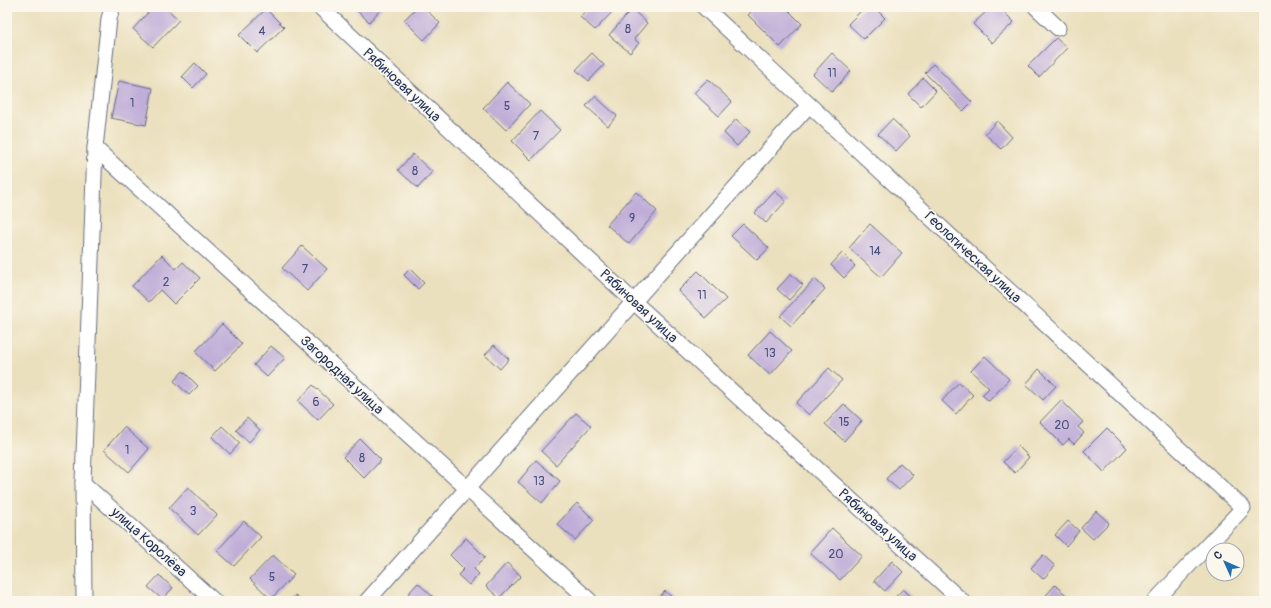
<svg xmlns="http://www.w3.org/2000/svg" width="1271" height="608" viewBox="0 0 1271 608" font-family="Pangolin,sans-serif">
	<rect width="100%" height="100%" fill="#fbf7ec"/>
	<filter id="ink" filterUnits="userSpaceOnUse"><feTurbulence type="fractalNoise" baseFrequency=".025" numOctaves="2"/><feDisplacementMap in="SourceGraphic" scale="8" xChannelSelector="R" yChannelSelector="G"/><feConvolveMatrix kernelMatrix="1 2 1 2 8 2 1 2 1" color-interpolation-filters="sRGB"/></filter>
	<filter id="wash" filterUnits="userSpaceOnUse"><feTurbulence type="fractalNoise" baseFrequency=".012" numOctaves="4" result="noise"/><feDisplacementMap in="SourceGraphic" scale="16" xChannelSelector="R" yChannelSelector="G"/><feGaussianBlur stdDeviation="0.9" result="paint"/><feColorMatrix in="noise" values="0 0 0 0 0 0 0 0 0 0 0 0 0 0 0 0 0 1.4 0 .05"/><feComposite in="paint" operator="in"/></filter>
	<g filter="url(#wash)">
		<rect width="100%" height="100%" fill="#ebe0be"/>
		<g id="blocks">
			<g fill="#c0add8">
				<path d="M153 7H165L179 20 153 47 133 29Z"/>
				<path d="M353 7H383L369 22Z"/>
				<path d="M417 7H423L440 23 424 40 404 20Z"/>
				<path d="M589 7H617L595 30 580 17Z"/>
				<path d="M755 7H785L802 24 780 47 748 15Z"/>
				<path d="M865 7H874L885 18 864 39 848 24Z"/>
				<path d="M991 7H999L1014 22 992 43 973 24Z"/>
				<path d="M266 9 284 27 257 53 239 35Z"/>
				<path d="M632 9 647 23 634 39 639 43 630 53 609 35Z"/>
				<path d="M1056 38 1067 48 1039 77 1028 66Z"/>
				<path d="M592 53 604 65 589 81 576 70Z"/>
				<path d="M832 53 851 71 832 92 813 74Z"/>
				<path d="M195 63 206 74 193 88 182 77Z"/>
				<path d="M933 64 972 102 963 111 925 73Z"/>
				<path d="M923 78 936 91 921 107 908 94Z"/>
				<path d="M708 79 732 102 719 116 694 93Z"/>
				<path d="M119 81 153 88 146 125 111 118Z"/>
				<path d="M507 82 530 104 506 130 483 108Z"/>
				<path d="M595 96 617 116 608 126 586 106Z"/>
				<path d="M540 111 560 130 531 160 512 141Z"/>
				<path d="M736 119 750 132 737 146 724 133Z"/>
				<path d="M892 119 910 136 896 151 878 134Z"/>
				<path d="M997 121 1012 137 1001 149 985 134Z"/>
				<path d="M413 154 432 172 418 188 398 170Z"/>
				<path d="M775 191 786 201 766 223 755 213Z"/>
				<path d="M636 192 657 211 629 244 607 225Z"/>
				<path d="M743 224 769 248 757 260 731 236Z"/>
				<path d="M870 224 902 253 881 277 849 248Z"/>
				<path d="M302 246 327 269 307 291 282 268Z"/>
				<path d="M842 253 855 266 844 278 831 265Z"/>
				<path d="M162 255 176 269 183 262 200 278 174 304 160 290 149 302 132 286Z"/>
				<path d="M410 269 424 283 418 289 404 275Z"/>
				<path d="M698 271 726 299 706 318 678 291Z"/>
				<path d="M791 274 803 285 789 300 777 289Z"/>
				<path d="M815 279 825 289 791 326 780 316Z"/>
				<path d="M222 324 242 344 215 371 195 352Z"/>
				<path d="M770 331 792 351 770 375 748 355Z"/>
				<path d="M494 345 509 359 500 369 485 355Z"/>
				<path d="M271 346 285 358 267 377 254 365Z"/>
				<path d="M985 356 1009 379 989 401 982 395 989 388 971 371Z"/>
				<path d="M829 368 842 380 809 415 796 403Z"/>
				<path d="M1039 369 1056 386 1043 400 1026 384Z"/>
				<path d="M183 371 198 386 189 395 174 381Z"/>
				<path d="M959 382 973 395 956 414 942 401Z"/>
				<path d="M313 385 333 404 318 420 298 401Z"/>
				<path d="M1061 400 1083 422 1078 427 1084 433 1074 444 1069 439 1063 445 1040 422Z"/>
				<path d="M844 404 862 421 844 441 825 424Z"/>
				<path d="M576 413 591 426 556 465 541 451Z"/>
				<path d="M247 418 260 430 249 442 236 430Z"/>
				<path d="M222 426 240 443 230 454 212 437Z"/>
				<path d="M124 427 149 449 129 472 104 450Z"/>
				<path d="M1107 428 1127 448 1104 472 1084 451Z"/>
				<path d="M360 439 381 460 364 478 343 457Z"/>
				<path d="M1018 446 1029 457 1015 473 1003 462Z"/>
				<path d="M536 460 560 481 542 503 518 482Z"/>
				<path d="M900 463 913 475 899 490 886 479Z"/>
				<path d="M188 487 217 515 198 535 169 508Z"/>
				<path d="M577 503 594 520 575 540 557 524Z"/>
				<path d="M1096 511 1109 523 1093 539 1081 528Z"/>
				<path d="M244 521 261 537 234 566 217 551Z"/>
				<path d="M1068 521 1079 531 1066 546 1055 535Z"/>
				<path d="M832 528 862 556 840 580 810 553Z"/>
				<path d="M466 538 485 557 474 569 479 574 469 585 458 575 464 569 450 555Z"/>
				<path d="M273 555 294 575 271 599 250 579Z"/>
				<path d="M1043 555 1055 566 1043 579 1031 568Z"/>
				<path d="M892 561 903 572 885 591 874 581Z"/>
				<path d="M507 563 521 576 499 598 486 586Z"/>
				<path d="M159 575 173 588 162 599 148 587Z"/>
				<path d="M418 583 434 598 431 601H415L408 594Z"/>
				<path d="M1055 585 1073 601H1041Z"/>
				<path d="M903 589 916 601H892Z"/>
				<path d="M665 591 676 601H656Z"/>
				<path d="M295 595 302 601H290Z"/>
			</g>
		</g>
	</g>
	<g filter="url(#ink)">
		<use href="#blocks" fill-opacity="0" stroke="#646d80" stroke-width="1"/>
		<g fill="none" stroke-linecap="round" stroke-linejoin="round">
			<g stroke="#646d80" stroke-width="17">
				<g id="minor">
					<path d="M320 7 634 302 962 601"/>
					<path d="M704 7 1243 508 1155 601"/>
					<path d="M1036 7 1058 28"/>
					<path d="M95 148 590 601"/>
					<path d="M83 483 214 601"/>
					<path d="M84 601 83 483 95 148 109 19 112 7"/>
					<path d="M367 601 809 105"/>
				</g>
			</g>
			<use href="#minor" stroke="#fff" stroke-width="15"/>
		</g>
	</g>
	<g text-anchor="middle" dominant-baseline="central" stroke-width="3.5" stroke-linejoin="round" paint-order="stroke">
		<g font-size="12" fill="#444e7c">
			<text x="628" y="29">8</text>
			<text x="262" y="31">4</text>
			<text x="832" y="73">11</text>
			<text x="132" y="103">1</text>
			<text x="507" y="106">5</text>
			<text x="536" y="136">7</text>
			<text x="415" y="171">8</text>
			<text x="632" y="218">9</text>
			<text x="875" y="251">14</text>
			<text x="305" y="269">7</text>
			<text x="166" y="282">2</text>
			<text x="702" y="295">11</text>
			<text x="770" y="353">13</text>
			<text x="316" y="402">6</text>
			<text x="844" y="422">15</text>
			<text x="1062" y="425">20</text>
			<text x="127" y="450">1</text>
			<text x="362" y="458">8</text>
			<text x="539" y="481">13</text>
			<text x="193" y="511">3</text>
			<text x="836" y="554">20</text>
			<text x="272" y="577">5</text>
		</g>
		<g font-size="14" fill="#1b2f5e" stroke="#fbf7ec">
			<text transform="translate(402 85) rotate(43)">Рябиновая улица</text>
			<text transform="translate(973 257) rotate(43)">Геологическая улица</text>
			<text transform="translate(639 306) rotate(43)">Рябиновая улица</text>
			<text transform="translate(342 375) rotate(43)">Загородная улица</text>
			<text transform="translate(878 525) rotate(42)">Рябиновая улица</text>
			<text transform="translate(149 542) rotate(42)">улица Королёва</text>
		</g>
	</g>
	<rect width="1271" height="608" fill="none" stroke="#fbf7ec" stroke-width="24"/>
	<g transform="translate(1225 562) rotate(315)"><circle r="19" fill="#fbf7ec" stroke="#a1a7b3"/>
	<path d="M0-3L7 15L0 10L-7 15Z" fill="#1f6fb2"/>
	<text y="-6" font-size="11" font-weight="bold" text-anchor="middle" fill="#1b2f5e">С</text>
	</g>
</svg>
